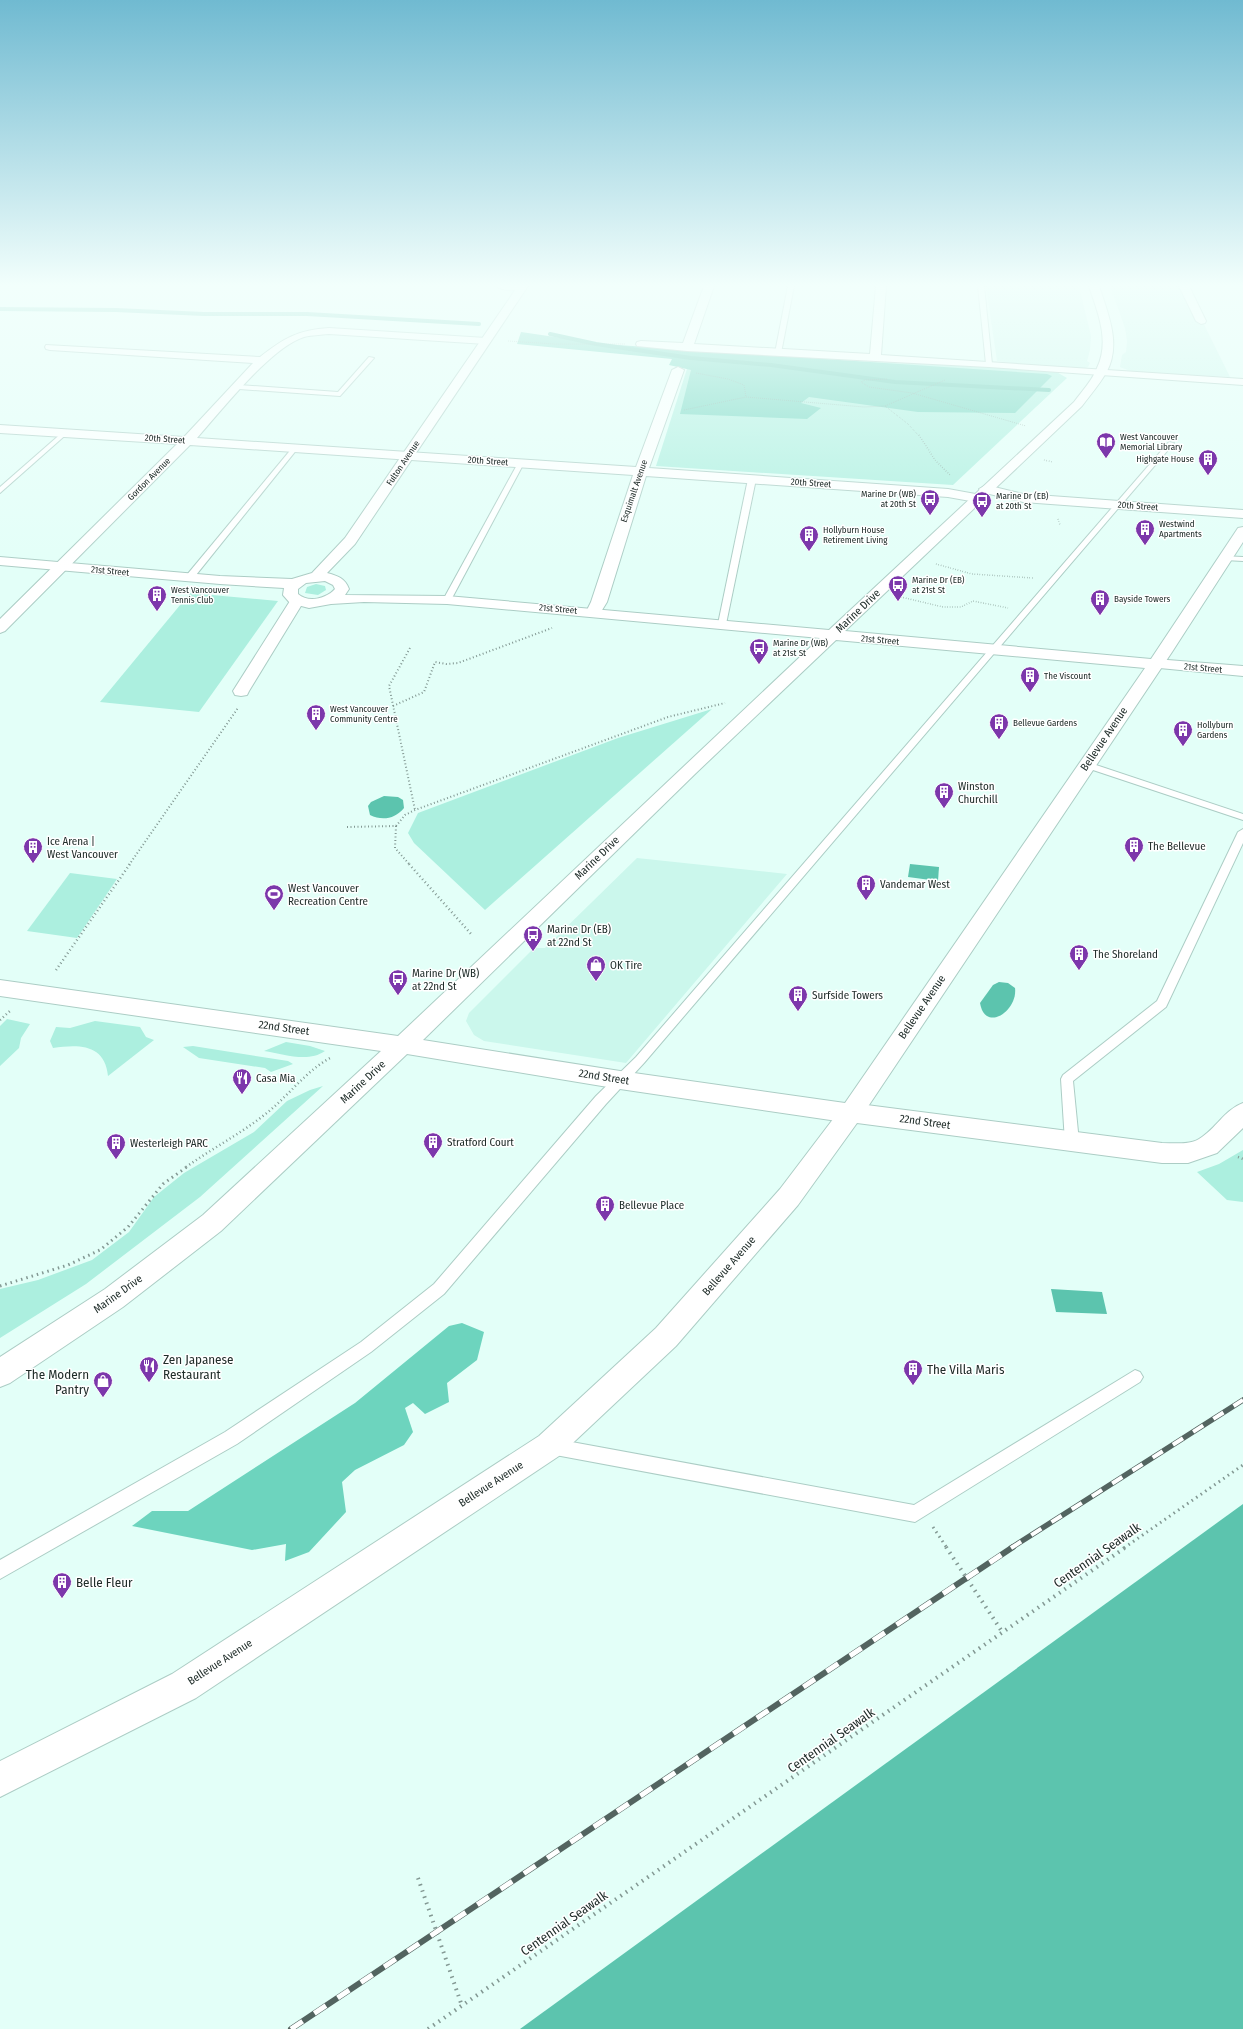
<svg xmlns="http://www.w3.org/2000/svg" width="1243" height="2029" viewBox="0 0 1243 2029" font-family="'Fira Sans Condensed',sans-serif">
	<rect width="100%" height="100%" fill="#e3fff8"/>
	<g fill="#cbf7ec">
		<path d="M986 286H1079L1091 336 1090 350 1087 361 1090 363 1088 367 1083 369 1034 366 997 361Z"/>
		<path d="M1110 286H1185L1230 377 1133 372 1120 367 1122 355 1126 352 1127 341 1125 328Z"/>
		<path d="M637 858 787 874 626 1063 484 1041 474 1035 466 1021 469 1013 534 948H545Z"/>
	</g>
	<g fill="#acefdf">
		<path d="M693 350 1053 370 1067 378 953 485 656 466Z"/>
		<path d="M316 584 325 586 326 590 318 595 305 593 307 587Z"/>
		<path d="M190 593 278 601 199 712 100 702Z"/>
		<path d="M712 709 485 910 414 843 408 833 418 813 618 738Z"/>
		<path d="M70 873 117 879 77 938 27 931Z"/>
		<path d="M7 1019 30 1024 21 1038 19 1048 0 1066V1026Z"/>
		<path d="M95 1021 140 1027 146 1037 154 1040 108 1076C105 1044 79 1044 53 1048L50 1041 56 1027 70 1028Z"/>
		<path d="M286 1042 310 1046 325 1051C308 1063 284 1054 264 1051Z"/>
		<path d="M193 1046 288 1061 293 1064 271 1072 265 1068 199 1058 183 1047Z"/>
		<path d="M323 1086 200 1197 86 1284 0 1338V1289L38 1280 92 1260 129 1232 154 1197 184 1173 254 1132 287 1101 310 1090Z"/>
		<path d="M1243 1150V1202L1227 1200 1197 1172 1219 1164Z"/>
	</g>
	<g fill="#6dd4be">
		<path d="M521 332 603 344 1047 374 1052 376 1015 413 918 412 809 397 801 403 821 408 807 419 680 414 691 370 669 365 672 359 517 344Z"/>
		<path d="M462 1323 484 1332 477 1360 447 1383 449 1402 425 1414 413 1403 405 1408 413 1432 404 1445 355 1470 342 1482 346 1512 309 1552 285 1561 286 1544 252 1550 132 1526 152 1511H188L355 1403 449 1326Z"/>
	</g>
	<g fill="#5cc4ae">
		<path d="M384 796 398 797 403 800 404 808C395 819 382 821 370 815L368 806 371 802Z"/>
		<path d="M910 864 939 867 938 881 908 877Z"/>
		<path d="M999 982 1008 983 1015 988C1018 1011 985 1033 980 1003L993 985Z"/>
		<path d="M1051 1289 1102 1292 1107 1314 1056 1312Z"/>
		<path d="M1243 1504V2029H520Z"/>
	</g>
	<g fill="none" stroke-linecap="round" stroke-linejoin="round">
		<g stroke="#5cc4ae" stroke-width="4">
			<path d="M0 309 116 310 204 314H307L479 324"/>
			<path d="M550 334 596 344 691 358 771 365 895 382 1049 390"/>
		</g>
		<g stroke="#accdc5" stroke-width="2">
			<g id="lane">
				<path d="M788 286H794L781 353 778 355 775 353Z"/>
				<path d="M978 286H984L992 364 989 366 986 364Z"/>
				<path d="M369 357 374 358 340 396 239 389 236 387 239 385 338 392Z"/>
				<path d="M64 431 69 432 0 493V487Z"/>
				<path d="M1169 442 1174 443 644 1063 606 1104 444 1294 371 1352 237 1444 0 1579V1560L225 1432 361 1342 434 1284 596 1096 636 1057Z"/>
				<path d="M293 447 298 448 192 580H186V576Z"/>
				<path d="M521 461 524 463 451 600 444 602 443 600 518 463Z"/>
				<path d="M752 477 756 479 726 624 722 627 718 624 748 479Z"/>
				<path d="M1222 556 1243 557V561L1225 560 1221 558Z"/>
				<path d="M1087 762 1243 814V820L1084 767 1082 765Z"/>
				<path d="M1243 829V843L1166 1007 1073 1081 1079 1142 1077 1146 1072 1147 1067 1146 1065 1142 1061 1079 1063 1075 1157 1001 1238 832Z"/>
				<path d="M1135 1370 1140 1372 1143 1377 1140 1382 915 1522 550 1454 544 1452 542 1446 544 1440 550 1438 914 1505Z"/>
			</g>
		</g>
		<g stroke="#accdc5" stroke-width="2">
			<g id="street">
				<path d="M496 286H526L527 287C521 292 502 291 496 286Z"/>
				<path d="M704 286H714L694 344 870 354 876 286H886L881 355 1243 379V385L989 367 687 351 637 346 636 344 637 342 641 341 683 343Z"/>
				<path d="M1179 286H1189L1206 321 1205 323 1201 324 1196 321Z"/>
				<path d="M329 328 486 338 491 341 486 344 329 334C321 335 312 335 304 337 271 347 221 411 197 438L636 467 672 370 678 367 684 370 649 468 948 489 981 495 983 498 976 502 948 497 646 476 607 602 599 615H589L586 612 591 602 633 475 190 445 5 631 0 633V619L177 444 0 433V425L184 437 253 363 50 350 46 349 45 347 46 345 260 357C284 338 298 330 329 328Z"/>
				<path d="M986 485 1023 494 1243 510V518L1023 502 981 492 979 489Z"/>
				<path d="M297 597 302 598 304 601 249 691 247 695 241 696 235 695 233 691 290 601 292 598Z"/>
				<path d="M1155 659 1243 666V676L1149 667 1147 664 1149 661Z"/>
				<path d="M851 1103 1162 1143C1174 1143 1189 1145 1199 1139 1216 1129 1224 1110 1243 1103V1128L1217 1153 1188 1163H1162L857 1123 798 1205 676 1346 559 1456 196 1698 0 1797V1761L172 1674 539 1436 656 1328 780 1189 843 1106Z"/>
			</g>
		</g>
		<g stroke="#accdc5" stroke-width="2">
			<path id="secondary" d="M518 286H528L355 544 327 573C338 576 345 578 349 589L345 595 447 596 829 630 1074 402C1082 391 1092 381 1097 368 1110 341 1098 313 1089 286H1099C1108 314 1122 345 1106 373 1099 385 1090 395 1082 406L845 631 1151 659 1238 528 1243 527V542L1172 652 859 1120 851 1123 620 1089 407 1054 221 1231 123 1307 10 1383 0 1387V1357L105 1289 203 1215 381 1051 0 996V980L398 1036 820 638 447 604 364 602 331 604 309 608 290 603 283 595 284 588 220 584 0 565V557L220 576 292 579 312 573 345 538ZM325 581 333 585 335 589C326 599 308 603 298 594V589L306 583ZM836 640 1145 668 845 1103 620 1071 423 1040 696 773Z"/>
		</g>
		<g stroke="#839893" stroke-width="1" stroke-dasharray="0.5 1.5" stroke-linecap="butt">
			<path d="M508 341 554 344H625"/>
			<path d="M696 373 728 379 744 385 746 397 864 407 885 406 945 380"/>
			<path d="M887 379 865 380 861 382 869 387 912 393 1026 426"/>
			<path d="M885 406 908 424 919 436"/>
			<path d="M684 410 746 397"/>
		</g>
		<g stroke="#839893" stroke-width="1.5" stroke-dasharray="0.5 2" stroke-linecap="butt">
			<path d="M919 435 935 460 950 475"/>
			<path d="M1044 460 1053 462"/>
			<path d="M1058 519 1060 525"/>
			<path d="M936 564 972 574 1033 578"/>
			<path d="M901 597 943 607H961L973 601 1008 608"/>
		</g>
		<g stroke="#839893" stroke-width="2" stroke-dasharray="1 2.5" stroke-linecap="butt">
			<path d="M410 648 389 686 415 810"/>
			<path d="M393 706 424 692 435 662 446 664 458 663 552 628"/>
			<path d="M396 826 405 815 415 810 668 717 725 703"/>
			<path d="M347 827 396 826 395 848 410 865"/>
			<path d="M129 865 238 708"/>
		</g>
		<g stroke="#839893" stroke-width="2.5" stroke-dasharray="1 3" stroke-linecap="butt">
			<path d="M409 864 472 935"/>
			<path d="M56 970 130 864"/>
			<path d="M0 1020 10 1011"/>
			<path d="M1238 1157 1243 1159"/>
			<path d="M186 1167C213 1148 242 1133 268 1112 289 1095 305 1072 330 1058"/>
		</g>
		<g stroke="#839893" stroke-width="3" stroke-dasharray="1.5 4" stroke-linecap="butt">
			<path d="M0 1286 68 1265 100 1250 128 1227 163 1184 188 1166"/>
			<path d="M933 1527 947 1548"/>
			<path d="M1124 1548 1243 1465"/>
		</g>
		<g stroke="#839893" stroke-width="4" stroke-dasharray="1.5 5" stroke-linecap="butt">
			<path d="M946 1547 1003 1633"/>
			<path d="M418 1878 462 2006"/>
			<path d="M428 2029 1126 1547"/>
		</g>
		<use href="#lane" fill="#fff" fill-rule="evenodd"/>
		<use href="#street" fill="#fff" fill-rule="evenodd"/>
		<use href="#secondary" fill="#fff" fill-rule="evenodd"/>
		<g stroke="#536460" stroke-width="5.5">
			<path id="rail-far1" d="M1011 1548 1243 1400"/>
		</g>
		<g stroke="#536460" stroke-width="6">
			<path id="rail" d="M291 2029 1013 1547"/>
		</g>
		<use href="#rail-far1" stroke="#fff" stroke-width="4" stroke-dasharray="12" stroke-linecap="butt"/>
		<use href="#rail" stroke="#fff" stroke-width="5" stroke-dasharray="14" stroke-linecap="butt"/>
	</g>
	<linearGradient id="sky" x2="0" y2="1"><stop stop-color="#70bad1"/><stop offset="0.5" stop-color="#f2fffc"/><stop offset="1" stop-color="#f2fffc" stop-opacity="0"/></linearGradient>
	<rect width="1243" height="570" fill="url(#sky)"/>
	<defs>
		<g id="library-pin" transform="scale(1)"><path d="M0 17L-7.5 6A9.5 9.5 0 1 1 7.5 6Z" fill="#7c37ab" stroke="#fff"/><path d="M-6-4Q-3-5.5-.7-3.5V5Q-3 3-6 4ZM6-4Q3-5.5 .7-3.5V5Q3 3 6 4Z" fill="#fff"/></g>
		<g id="building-pin" transform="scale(1)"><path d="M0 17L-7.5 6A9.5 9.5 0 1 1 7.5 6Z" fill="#7c37ab" stroke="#fff"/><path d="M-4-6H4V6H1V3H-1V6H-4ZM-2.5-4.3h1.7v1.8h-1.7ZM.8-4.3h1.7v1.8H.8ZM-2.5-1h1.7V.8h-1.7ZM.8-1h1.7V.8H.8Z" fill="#fff"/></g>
		<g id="bus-pin" transform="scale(1)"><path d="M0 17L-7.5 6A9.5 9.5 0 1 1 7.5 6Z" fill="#7c37ab" stroke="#fff"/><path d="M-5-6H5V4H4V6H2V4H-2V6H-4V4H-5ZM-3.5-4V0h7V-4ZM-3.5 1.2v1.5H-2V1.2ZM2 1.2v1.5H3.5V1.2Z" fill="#fff"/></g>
		<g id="stadium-pin" transform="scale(1)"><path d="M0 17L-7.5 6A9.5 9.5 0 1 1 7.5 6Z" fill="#7c37ab" stroke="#fff"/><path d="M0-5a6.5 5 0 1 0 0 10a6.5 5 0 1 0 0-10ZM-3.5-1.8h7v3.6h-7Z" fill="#fff"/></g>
		<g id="shop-pin" transform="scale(1)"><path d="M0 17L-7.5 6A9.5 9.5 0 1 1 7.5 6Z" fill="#7c37ab" stroke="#fff"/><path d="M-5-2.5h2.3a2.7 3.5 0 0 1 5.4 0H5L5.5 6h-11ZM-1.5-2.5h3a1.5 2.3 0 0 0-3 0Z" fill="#fff"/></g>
		<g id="restaurant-pin" transform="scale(1)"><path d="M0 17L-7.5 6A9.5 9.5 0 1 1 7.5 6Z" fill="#7c37ab" stroke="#fff"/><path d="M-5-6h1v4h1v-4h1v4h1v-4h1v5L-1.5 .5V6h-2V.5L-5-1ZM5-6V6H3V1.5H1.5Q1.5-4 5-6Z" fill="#fff"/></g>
	</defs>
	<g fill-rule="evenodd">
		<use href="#library-pin" x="1106" y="442"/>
		<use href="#building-pin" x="1208" y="459"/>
		<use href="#bus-pin" x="930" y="499"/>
		<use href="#bus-pin" x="982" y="501"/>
		<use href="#building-pin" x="1145" y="529"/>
		<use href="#building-pin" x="809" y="535"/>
		<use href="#bus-pin" x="898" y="585"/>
		<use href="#building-pin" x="157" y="595"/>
		<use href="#building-pin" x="1100" y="599"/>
		<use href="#bus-pin" x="759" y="648"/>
		<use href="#building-pin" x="1030" y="676"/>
		<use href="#building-pin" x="316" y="714"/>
		<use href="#building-pin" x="999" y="723"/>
		<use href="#building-pin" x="1183" y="730"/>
		<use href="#building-pin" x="944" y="792"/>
		<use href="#building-pin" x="1134" y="846"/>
		<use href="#building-pin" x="33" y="847"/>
		<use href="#building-pin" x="866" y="884"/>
		<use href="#stadium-pin" x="274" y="894"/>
		<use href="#bus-pin" x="533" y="935"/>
		<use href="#building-pin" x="1079" y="954"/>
		<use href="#shop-pin" x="596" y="965"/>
		<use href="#bus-pin" x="398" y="979"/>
		<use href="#building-pin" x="798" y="995"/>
		<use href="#restaurant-pin" x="242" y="1078"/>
		<use href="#building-pin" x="433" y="1142"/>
		<use href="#building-pin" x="116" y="1143"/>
		<use href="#building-pin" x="605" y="1205"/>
		<use href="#restaurant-pin" x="149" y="1366"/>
		<use href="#building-pin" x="913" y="1369"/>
		<use href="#shop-pin" x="103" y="1381"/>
		<use href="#building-pin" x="62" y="1582"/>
	</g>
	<g text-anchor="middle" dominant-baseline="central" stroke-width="3" stroke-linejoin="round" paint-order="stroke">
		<g font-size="9" fill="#202d2a" stroke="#fff" text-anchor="start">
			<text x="1120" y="437">West Vancouver<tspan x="1120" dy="10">Memorial Library</tspan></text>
			<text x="1194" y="459" text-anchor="end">Highgate House</text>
			<text x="916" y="494" text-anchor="end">Marine Dr (WB)<tspan x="916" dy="10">at 20th St</tspan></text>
			<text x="996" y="496">Marine Dr (EB)<tspan x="996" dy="10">at 20th St</tspan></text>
			<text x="1159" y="524">Westwind<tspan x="1159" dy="10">Apartments</tspan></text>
			<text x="823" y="530">Hollyburn House<tspan x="823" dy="10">Retirement Living</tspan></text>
			<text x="912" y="580">Marine Dr (EB)<tspan x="912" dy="10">at 21st St</tspan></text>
			<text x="171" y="590">West Vancouver<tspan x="171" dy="10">Tennis Club</tspan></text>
			<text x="1114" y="599">Bayside Towers</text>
			<text x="773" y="643">Marine Dr (WB)<tspan x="773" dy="10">at 21st St</tspan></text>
			<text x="1044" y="676">The Viscount</text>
			<text x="330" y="709">West Vancouver<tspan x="330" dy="10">Community Centre</tspan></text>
			<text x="1013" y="723">Bellevue Gardens</text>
			<text x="1197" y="725">Hollyburn<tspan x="1197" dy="10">Gardens</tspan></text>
		</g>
		<g font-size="9" fill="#202d2a" stroke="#fff">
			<text transform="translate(165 439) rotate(4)">20th Street</text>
			<text transform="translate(488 461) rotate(4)">20th Street</text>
			<text transform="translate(403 463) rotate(-56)">Fulton Avenue</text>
			<text transform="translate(149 479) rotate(-45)">Gordon Avenue</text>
			<text transform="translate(811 483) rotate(4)">20th Street</text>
			<text transform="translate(634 491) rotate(-71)">Esquimalt Avenue</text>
			<text transform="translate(1138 506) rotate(4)">20th Street</text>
			<text transform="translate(110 571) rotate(5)">21st Street</text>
			<text transform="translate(558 609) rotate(5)">21st Street</text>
			<text transform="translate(880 640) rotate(5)">21st Street</text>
			<text transform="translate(1203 668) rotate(5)">21st Street</text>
		</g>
		<g font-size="11" fill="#202d2a" stroke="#fff">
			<text transform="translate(858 611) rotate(-44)">Marine Drive</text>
			<text transform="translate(1104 739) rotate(-56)">Bellevue Avenue</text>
			<text transform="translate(597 858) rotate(-44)">Marine Drive</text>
			<text transform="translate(922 1007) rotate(-56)">Bellevue Avenue</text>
			<text transform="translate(284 1028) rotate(8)">22nd Street</text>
			<text transform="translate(604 1077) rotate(9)">22nd Street</text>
			<text transform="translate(363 1082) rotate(-43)">Marine Drive</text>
			<text transform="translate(925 1122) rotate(8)">22nd Street</text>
			<text transform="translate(729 1266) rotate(-49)">Bellevue Avenue</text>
			<text transform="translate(118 1294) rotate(-36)">Marine Drive</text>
			<text transform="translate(491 1484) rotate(-33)">Bellevue Avenue</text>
			<text transform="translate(220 1662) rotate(-33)">Bellevue Avenue</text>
		</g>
		<g font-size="11" fill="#202d2a" stroke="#fff" text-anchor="start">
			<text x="958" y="786">Winston<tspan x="958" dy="13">Churchill</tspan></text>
			<text x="47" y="841">Ice Arena |<tspan x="47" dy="13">West Vancouver</tspan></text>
			<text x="1148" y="846">The Bellevue</text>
			<text x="880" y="884">Vandemar West</text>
			<text x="288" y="888">West Vancouver<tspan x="288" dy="13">Recreation Centre</tspan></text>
			<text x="547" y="929">Marine Dr (EB)<tspan x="547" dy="13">at 22nd St</tspan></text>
			<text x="1093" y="954">The Shoreland</text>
			<text x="610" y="965">OK Tire</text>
			<text x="412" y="973">Marine Dr (WB)<tspan x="412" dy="13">at 22nd St</tspan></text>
			<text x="812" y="995">Surfside Towers</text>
			<text x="256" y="1078">Casa Mia</text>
			<text x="447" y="1142">Stratford Court</text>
			<text x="130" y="1143">Westerleigh PARC</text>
			<text x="619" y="1205">Bellevue Place</text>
		</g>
		<g font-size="13" fill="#202d2a" stroke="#fff" text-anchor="start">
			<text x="163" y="1359">Zen Japanese<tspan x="163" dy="15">Restaurant</tspan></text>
			<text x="927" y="1369">The Villa Maris</text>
			<text x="89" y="1374" text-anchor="end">The Modern<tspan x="89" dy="15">Pantry</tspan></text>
			<text x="76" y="1582">Belle Fleur</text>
		</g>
		<g font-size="13" fill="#202d2a" stroke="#fff">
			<text transform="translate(1097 1555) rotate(-35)">Centennial Seawalk</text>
			<text transform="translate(831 1740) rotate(-35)">Centennial Seawalk</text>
			<text transform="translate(564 1923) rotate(-35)">Centennial Seawalk</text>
		</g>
	</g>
</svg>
